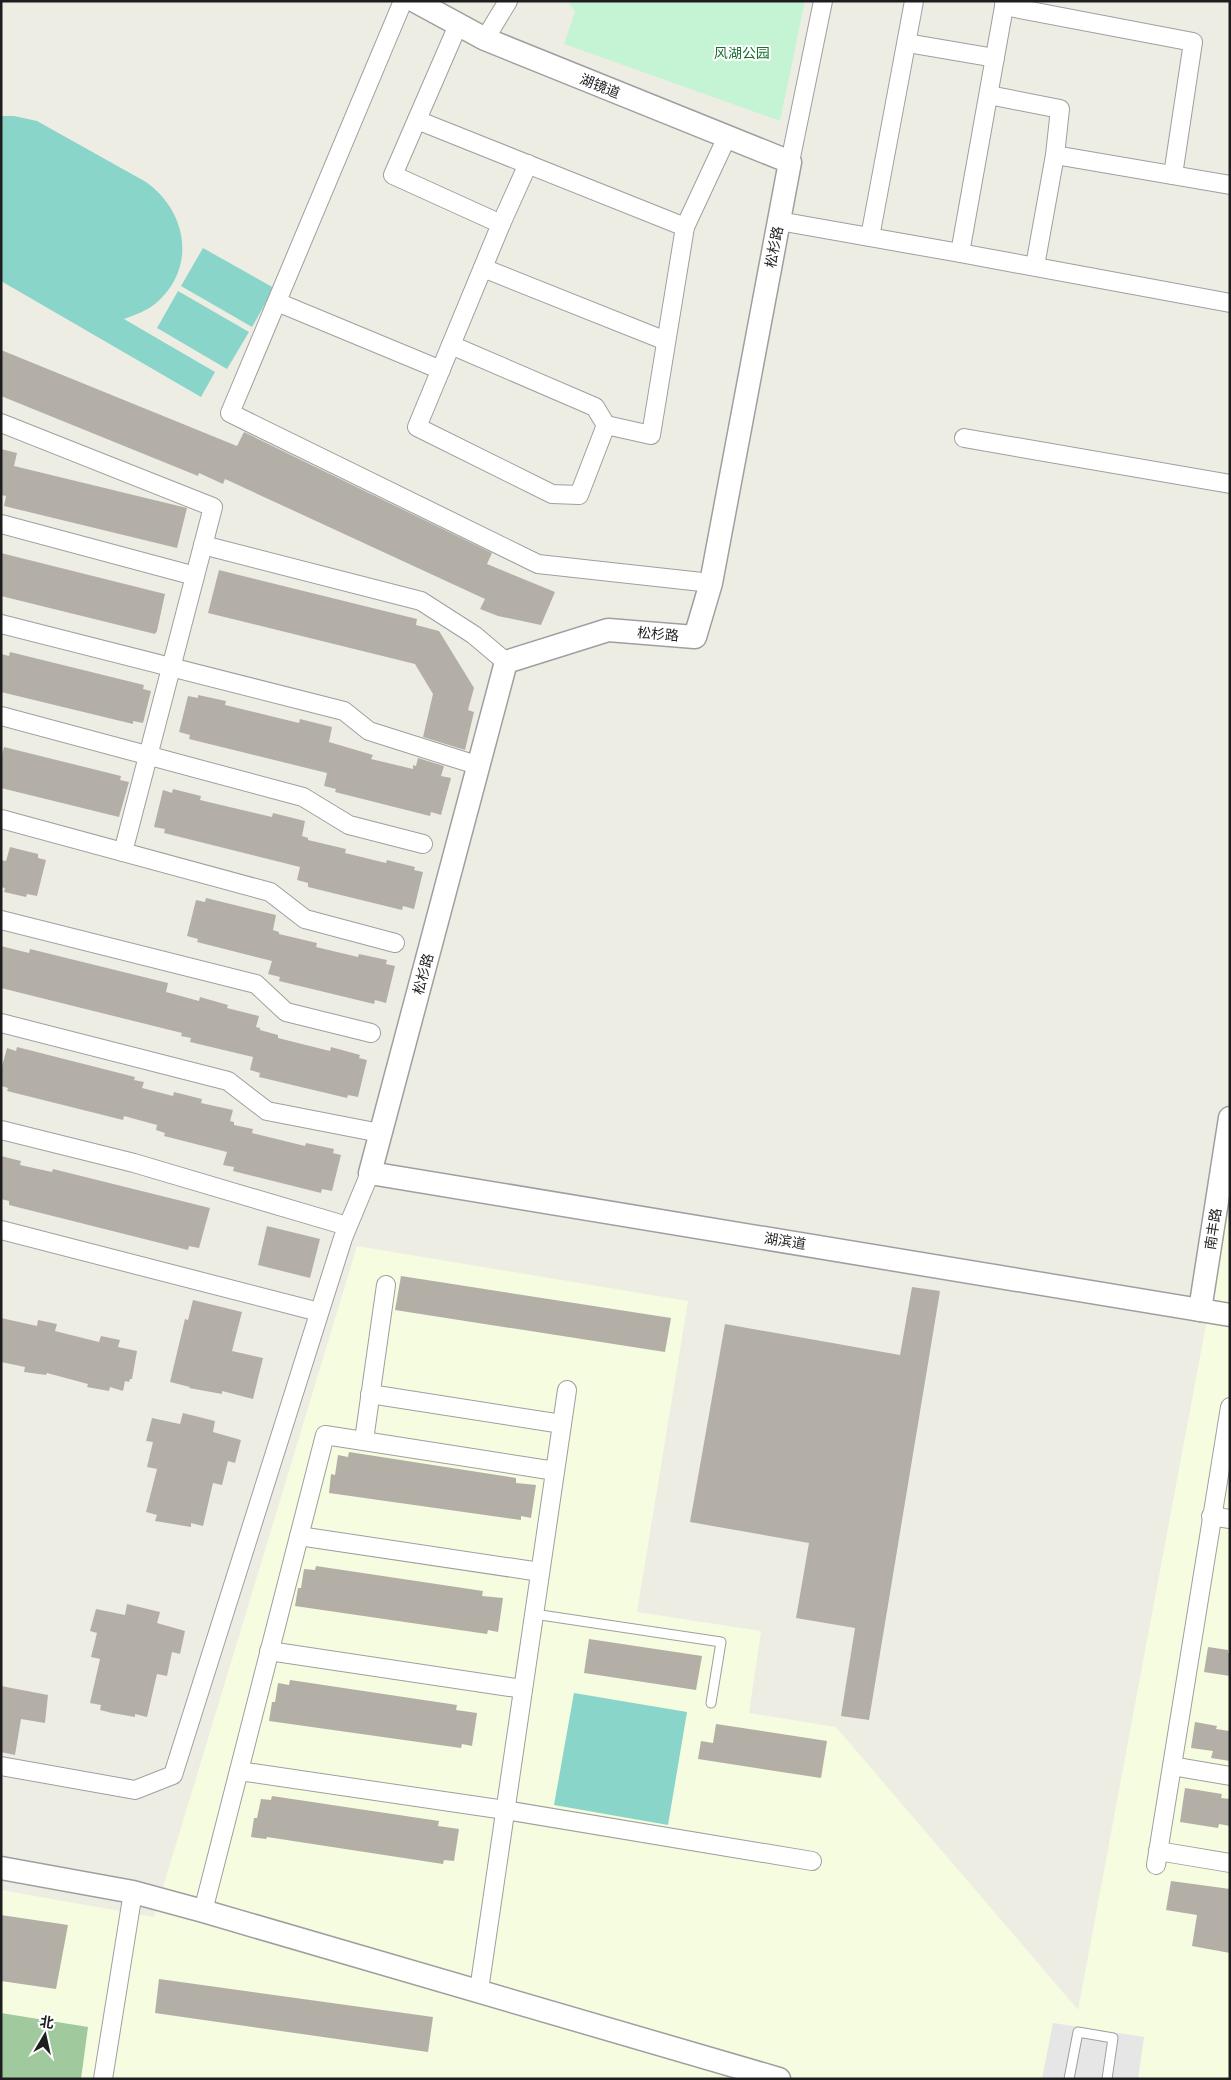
<svg xmlns="http://www.w3.org/2000/svg" width="1231" height="2080" font-family="'Open Sans','Noto Sans SC',sans-serif">
<style>
.education{fill:#f5fcdf}
.forest{fill:#a0c99d}
.park{fill:#c5f4d4}
.pitch{fill:#8ad5ca}
.parking{fill:#e6e6e6}
.building{fill:#b3afa7}
.lines{fill:none;stroke-linecap:round;stroke-linejoin:round}
.service-casing{stroke:#9f9f9f;stroke-width:11}
.minor-casing{stroke:#9f9f9f;stroke-width:20}
.tertiary-casing{stroke:#9f9f9f;stroke-width:25}
.service{stroke:#fff;stroke-width:9}
.minor{stroke:#fff;stroke-width:18}
.tertiary{stroke:#fff;stroke-width:22}
.labels{text-anchor:middle;stroke-width:4;stroke-linejoin:round;paint-order:stroke}
.park-label{font-size:14px;fill:#167133;stroke:#fff}
.street-label{font-size:14px;fill:#1e1e1e;stroke:#fff}
</style>
<rect width="100%" height="100%" fill="#eeede4"/>
<!-- education -->
<path class="education" d="M1230,1196V2079H1V1890L154,1917L357,1246L688,1301L637,1612L761,1631L749,1713L836,1727L1078,2010Z"/>
<!-- forest -->
<path class="forest" d="M1,2013L88,2027L81,2079H1Z"/>
<!-- park -->
<path class="park" d="M568,1H805L780,121L564,44L575,12Z"/>
<!-- pitch -->
<g class="pitch">
<path d="M1,116H14L37,121L146,182C188,212 197,269 155,304C146,311 135,315 124,319L215,372L201,397L1,281Z"/>
<path d="M203,248L274,288L252,327L181,286Z"/>
<path d="M178,291L249,332L227,369L157,328Z"/>
<path d="M574,1693L687,1712L668,1825L554,1805Z"/>
</g>
<!-- parking -->
<path class="parking" d="M1053,2023L1144,2037L1138,2079H1042Z"/>
<!-- building -->
<g class="building">
<path d="M1,350L237,446L244,432L492,553L487,564L555,592L541,625L498,616L480,609L485,599L225,479L223,484L199,473L198,476L1,396Z"/>
<path d="M1,449L17,453L14,466L187,508L177,548L4,506L6,496L1,495Z"/>
<path d="M1,553L165,594L157,631L155,634L1,596Z"/>
<path d="M219,570L417,619L416,625L439,631L474,688L468,710L474,712L465,750L423,737L433,694L415,664L208,613Z"/>
<path d="M10,652L144,685L143,689L151,691L143,723L133,721V724L1,692V654L9,656Z"/>
<path d="M198,695L226,701L225,705L299,723L300,719L332,727L329,742L373,755L371,759L413,769V765L416,766L418,758L444,766L441,776L451,778L441,815L431,812L430,816L335,792L336,789L324,786L327,773L189,739L190,735L179,732L188,696L198,698Z"/>
<path d="M4,747L121,776L120,780L129,782L119,817L1,788V758Z"/>
<path d="M173,789L201,796L200,800L238,809L272,817L273,813L305,821L302,836L308,838V840L346,849L345,853L386,863L387,860L415,867L414,870L423,872L414,909L403,906L402,910L308,887V883L297,880L300,867L164,833L165,829L154,827L163,790L172,793Z"/>
<path d="M10,847L38,854V858L46,860L37,896L27,894L26,897L4,892L5,888L1,887V860L6,861Z"/>
<path d="M206,898L276,915L273,930L279,932V934L317,943L316,947L358,957L359,954L387,960L386,964L395,966L386,1003L375,1000L374,1004L279,981L280,977L268,974L272,961L197,942L198,939L187,936L196,900L205,902Z"/>
<path d="M1,946L29,953L30,949L168,983L166,992L199,1001L200,997L228,1005L227,1008L259,1016L256,1027L260,1028V1030L278,1035V1038L330,1051L331,1047L360,1055L359,1058L367,1060L358,1097L348,1095L347,1098L259,1077L260,1073L250,1070L253,1057L190,1042L191,1038L181,1036L182,1033L1,988Z"/>
<path d="M17,1047L135,1077L134,1080L144,1082L142,1088L173,1096L174,1092L202,1099L201,1103L233,1110L230,1121L234,1122V1125L253,1129L252,1133L305,1146L306,1143L334,1149L333,1153L341,1155L332,1191L322,1189L321,1193L233,1171L234,1167L223,1165L227,1152L164,1136L165,1133L156,1130L157,1125L124,1116L123,1120L7,1091L8,1088L1,1086V1070L7,1048L16,1051Z"/>
<path d="M1,1156L21,1161L20,1165L52,1172L53,1169L210,1208L199,1248L189,1246L188,1250L9,1205V1201L1,1199Z"/>
<path d="M267,1226L320,1239L310,1278L258,1265Z"/>
<path d="M401,1276L671,1318L665,1352L395,1310Z"/>
<path d="M912,1287L940,1291L869,1720L841,1716L855,1628L796,1618L809,1543L690,1522L725,1324L900,1355Z"/>
<path d="M193,1300L242,1312L232,1351L263,1358L253,1399L222,1391V1394L189,1388L190,1387L170,1382L185,1319L188,1320Z"/>
<path d="M1,1318L37,1326L38,1320L57,1324L55,1331L99,1342L101,1336L120,1340L118,1347L137,1351L132,1379H130L129,1382L125,1381L123,1391L110,1387L109,1391L87,1387L88,1384L47,1373L46,1375L24,1372L25,1367L1,1362Z"/>
<path d="M183,1413L215,1421L213,1432L241,1440L235,1463L228,1461L222,1485L213,1483L203,1526L191,1523V1527L155,1521L157,1515L146,1512L157,1469L147,1467L153,1442L146,1441L152,1418L180,1424Z"/>
<path d="M349,1452L516,1478V1483L536,1485L531,1518L521,1516V1520L329,1493L331,1474L335,1475L338,1455L348,1457Z"/>
<path d="M316,1566L483,1591L482,1596L503,1598L498,1632L488,1630L487,1634L295,1606L298,1588H301L304,1569L315,1570Z"/>
<path d="M127,1604L160,1612L157,1623L185,1631L180,1654L172,1652L167,1676L157,1674L147,1717L135,1714V1717L112,1713L100,1710L101,1705L90,1703L100,1659L91,1657L97,1633L90,1631L96,1609L125,1615Z"/>
<path d="M589,1639L702,1656L696,1690L584,1673Z"/>
<path d="M1208,1647L1228,1650V1653H1230V1676L1204,1672Z"/>
<path d="M290,1680L457,1705L456,1710L477,1713L472,1746L462,1744L461,1748L269,1721L272,1702H275L278,1683L289,1685Z"/>
<path d="M1,1686L48,1695L45,1723L21,1719L15,1755L1,1752Z"/>
<path d="M1195,1722L1217,1726L1216,1729L1230,1731V1761L1211,1758L1213,1751L1191,1748Z"/>
<path d="M716,1724L827,1741L821,1778L698,1759L701,1741L713,1743Z"/>
<path d="M1185,1788L1222,1794L1221,1798L1230,1799V1826L1219,1824L1218,1828L1180,1822Z"/>
<path d="M272,1796L439,1821L438,1826L459,1829L454,1861L444,1860L443,1864L267,1837L266,1839L251,1837L254,1818H257L261,1799L271,1800Z"/>
<path d="M1171,1881L1230,1889V1953L1192,1946L1197,1915L1166,1910Z"/>
<path d="M1,1915L68,1925L56,1989L1,1981Z"/>
<path d="M159,1979L433,2017L428,2052L155,2013Z"/>
</g>
<g class="lines">
<defs>
<g id="service">
<path d="M534,1614L721,1642L711,1703"/>
<path d="M1069,2079L1078,2032L1113,2038L1107,2079"/>
</g>
<g id="minor">
<path d="M403,1L230,413L538,564L711,583"/>
<path d="M1004,6L1193,42L1173,175"/>
<path d="M458,25L393,175L501,224L417,427L552,494L579,495L606,425L651,435L685,227L727,137"/>
<path d="M485,39L508,1"/>
<path d="M907,43L995,58"/>
<path d="M989,95L1060,109L1055,155L1035,266"/>
<path d="M417,120L685,227"/>
<path d="M1055,155L1230,185"/>
<path d="M790,162L823,1"/>
<path d="M779,221L960,253L1005,1"/>
<path d="M501,224L528,164"/>
<path d="M870,237L914,1"/>
<path d="M960,253L1230,303"/>
<path d="M483,268L666,341"/>
<path d="M277,302L441,370"/>
<path d="M451,345L595,407L606,425"/>
<path d="M1,423L213,507L123,852"/>
<path d="M964,438L1230,484"/>
<path d="M1,524L195,576"/>
<path d="M203,545L421,601L474,635L506,662"/>
<path d="M1,624L344,711L369,731L467,762"/>
<path d="M1,716L303,797L349,825L423,844"/>
<path d="M1,819L270,892L305,919L395,943"/>
<path d="M1,920L256,984L286,1012L371,1033"/>
<path d="M1,1023L228,1081L267,1111L380,1133"/>
<path d="M1,1130L134,1163L347,1226"/>
<path d="M1,1230L319,1312"/>
<path d="M370,1394L562,1424"/>
<path d="M364,1440L386,1285"/>
<path d="M1211,1516L1230,1519"/>
<path d="M299,1536L540,1572"/>
<path d="M269,1651L523,1689"/>
<path d="M1,1766L135,1790L173,1775L343,1238L370,1173"/>
<path d="M1172,1766L1230,1776"/>
<path d="M239,1771L505,1810L812,1861"/>
<path d="M1158,1851L1230,1863"/>
<path d="M1156,1865L1230,1407"/>
<path d="M203,1911L325,1435L555,1471"/>
<path d="M479,1990L567,1390"/>
<path d="M103,2079L133,1892"/>
</g>
<g id="tertiary">
<path d="M415,1L485,39L790,162L711,583L695,637L608,630L506,662L370,1173L1230,1315"/>
<path d="M1200,1310L1230,1118"/>
<path d="M1,1868L133,1892L203,1911L779,2079"/>
</g>
</defs>
<!-- service casing -->
<use href="#service" class="service-casing"/>
<!-- minor casing -->
<use href="#minor" class="minor-casing"/>
<!-- tertiary casing -->
<use href="#tertiary" class="tertiary-casing"/>
<!-- service -->
<use href="#service" class="service"/>
<!-- minor -->
<use href="#minor" class="minor"/>
<!-- tertiary -->
<use href="#tertiary" class="tertiary"/>
</g>
<g class="labels">
<!-- park labels -->
<g class="park-label">
<text x="742" y="58">风湖公园</text>
</g>
<!-- street labels -->
<g class="street-label">
<text transform="translate(600 86) rotate(22)" y="5">湖镜道</text>
<text transform="translate(774 247) rotate(-79)" y="5">松杉路</text>
<text transform="translate(658 634) rotate(5)" y="5">松杉路</text>
<text transform="translate(423 974) rotate(-75)" y="5">松杉路</text>
<text transform="translate(1213 1229) rotate(-81)" y="5">南丰路</text>
<text transform="translate(785 1241) rotate(9)" y="5">湖滨道</text>
</g>
</g>
<!-- border -->
<rect width="1231" height="2080" fill="none" stroke="#1e1e1e" stroke-width="5"/>
<!-- north arrow -->
<g transform="translate(45 2035) rotate(9)" stroke="#ffffff" stroke-width="4" paint-order="stroke">
<path d="M0-4L9 19L0 12L-9 19Z" fill="#1e1e1e"/>
<text y="-8" font-size="14" font-weight="bold" text-anchor="middle" fill="#1e1e1e">北</text>
</g>
</svg>
